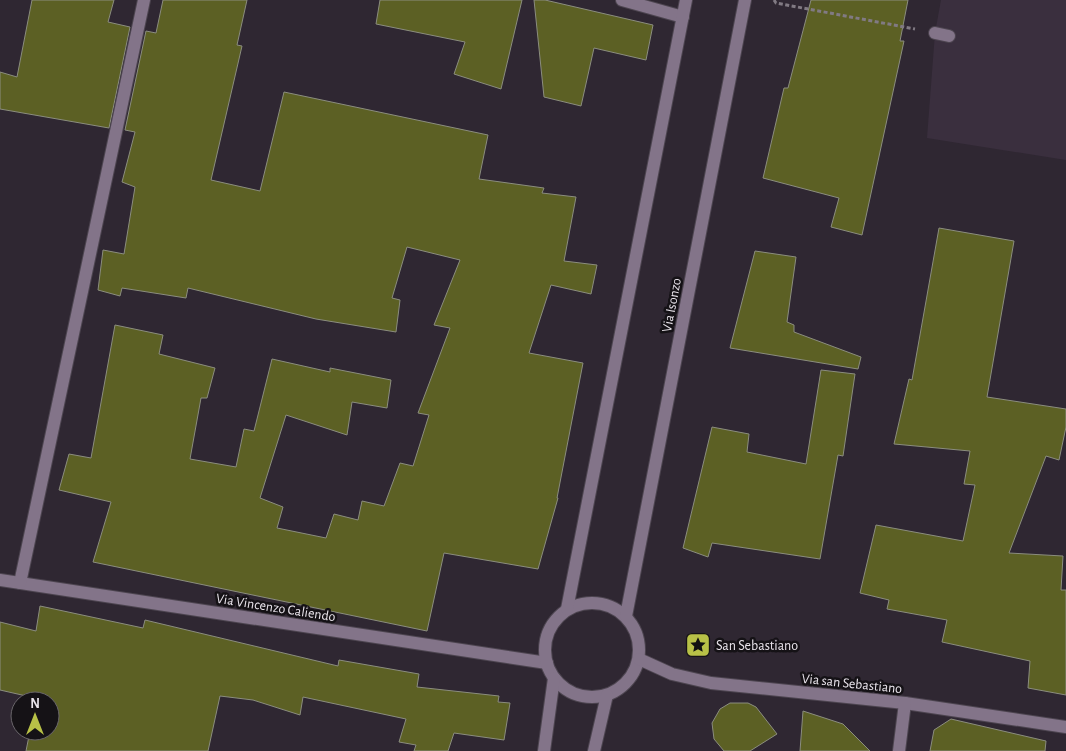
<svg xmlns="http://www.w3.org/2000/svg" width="1066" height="751" font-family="'Alegreya Sans',sans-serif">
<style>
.built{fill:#3a2f3e}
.building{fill:#5c6024;stroke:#8b8d7f}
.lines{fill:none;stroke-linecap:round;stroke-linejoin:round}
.minor-casing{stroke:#4d4550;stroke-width:14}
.path{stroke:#817a83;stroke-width:3;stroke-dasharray:4 2.5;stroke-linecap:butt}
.minor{stroke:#837489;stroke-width:12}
.labels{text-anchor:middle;stroke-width:5;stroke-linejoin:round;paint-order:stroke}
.street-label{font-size:14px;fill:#e9e4eb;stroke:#151216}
.poi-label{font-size:14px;fill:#e9e4eb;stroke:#151216;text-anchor:start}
</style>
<rect width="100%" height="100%" fill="#2f2732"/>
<!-- built -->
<path class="built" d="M941,0H1066V160L927,138L935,33Z"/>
<!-- building -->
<g class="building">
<path d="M32,0H114L108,22L130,27L109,128L0,109V72L17,77Z"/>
<path d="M163,0H247L237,45L242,46L211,180L260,191L284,92L488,135L479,179L544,188L542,193L576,197L564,261L597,265L591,294L551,285L529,353L583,363L557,498H558L538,569L444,553L427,631L93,562L111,502L59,490L69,454L91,458L115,325L163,335L159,354L215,368L207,398H201L190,459L236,467L244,429L254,431L272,359L330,372V368L391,380L387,408L352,402L347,435L286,415L260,498L283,507L277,528L326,538L334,514L358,520L362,501L384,506L400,463L413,466L429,415L418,413L450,328L434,325L460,260L407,247L392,298L400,300L396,332L316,319L188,288L186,298L122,288L120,296L98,290L103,250L124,254L135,187L122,182L135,132L125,130L146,31L156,33Z"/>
<path d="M380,0H522L501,89L454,74L465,42L376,24Z"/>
<path d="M534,0H545L653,25L646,60L594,48L581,106L544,97Z"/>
<path d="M811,0H908L900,41H904L862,235L831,227L839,198L763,178L784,88H788Z"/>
<path d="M939,228L1014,241L987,397L1066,409V427L1059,460L1046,456L1009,553L1063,556L1061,590H1066V695L1028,688L1030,661L942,642L947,620L887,609L889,600L860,593L876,525L963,541L975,485L964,484L970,451L894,444L909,379L912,380Z"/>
<path d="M755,251L796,257L787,322L794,325V332L861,357L858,369L730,348Z"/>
<path d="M821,370L855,374L843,456L838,455L820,559L712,543L708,557L683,548L712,427L749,434L747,452L806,464Z"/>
<path d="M40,606L143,628L145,620L338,666L339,660L419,674L417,687L499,696L498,702L510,703L504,740L454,733L448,751H414L416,745L399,742L406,719L303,697L300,715L253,700L220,696L208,751H26L30,731H50V701H35V698L0,690V622L36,631Z"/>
<path d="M730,703H748L756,707L777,734L750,751H724L714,739L712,723L720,709Z"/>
<path d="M803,711L843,724L870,751H800Z"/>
<path d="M951,719L1046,741L1045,751H930L934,730Z"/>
</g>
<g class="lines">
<defs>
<g id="minor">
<path d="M622,0L683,17"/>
<path d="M935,33L949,36"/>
<path d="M0,580L547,663"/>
<path d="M20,583L144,0"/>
<circle cx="592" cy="650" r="47"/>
<path d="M567,609L686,0"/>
<path d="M626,616L745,0"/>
<path d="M639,659L672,674L711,683L905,703L1066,727"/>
<path d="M544,751L554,678"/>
<path d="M594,751L607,695"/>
<path d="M899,751L905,703"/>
</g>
</defs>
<!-- minor casing -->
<use href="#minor" class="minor-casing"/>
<!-- path -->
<path class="path" d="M774,0L776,3L915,29"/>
<!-- minor -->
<use href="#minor" class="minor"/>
</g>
<!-- icons -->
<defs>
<symbol id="sight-square" viewBox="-11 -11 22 22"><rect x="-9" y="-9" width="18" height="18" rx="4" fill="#b8c147" stroke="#151216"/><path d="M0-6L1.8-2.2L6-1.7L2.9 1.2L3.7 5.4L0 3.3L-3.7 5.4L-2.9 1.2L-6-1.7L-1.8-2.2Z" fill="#111"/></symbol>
</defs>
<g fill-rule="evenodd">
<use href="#sight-square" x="684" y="631" width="28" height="28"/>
</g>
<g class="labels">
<!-- street labels -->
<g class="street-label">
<text transform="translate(671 305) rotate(-79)" y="5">Via Isonzo</text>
<text transform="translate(276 607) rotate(9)" y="5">Via Vincenzo Caliendo</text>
<text transform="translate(852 683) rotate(6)" y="5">Via san Sebastiano</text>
</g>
<!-- poi labels -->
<g class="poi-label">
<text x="716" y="650">San Sebastiano</text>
</g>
</g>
<!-- north arrow -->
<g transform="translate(35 716)"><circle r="24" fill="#151216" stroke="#6a666b"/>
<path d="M0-4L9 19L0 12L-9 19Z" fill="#b8c147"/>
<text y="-8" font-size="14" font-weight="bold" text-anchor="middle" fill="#e9e4eb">N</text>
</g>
</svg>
